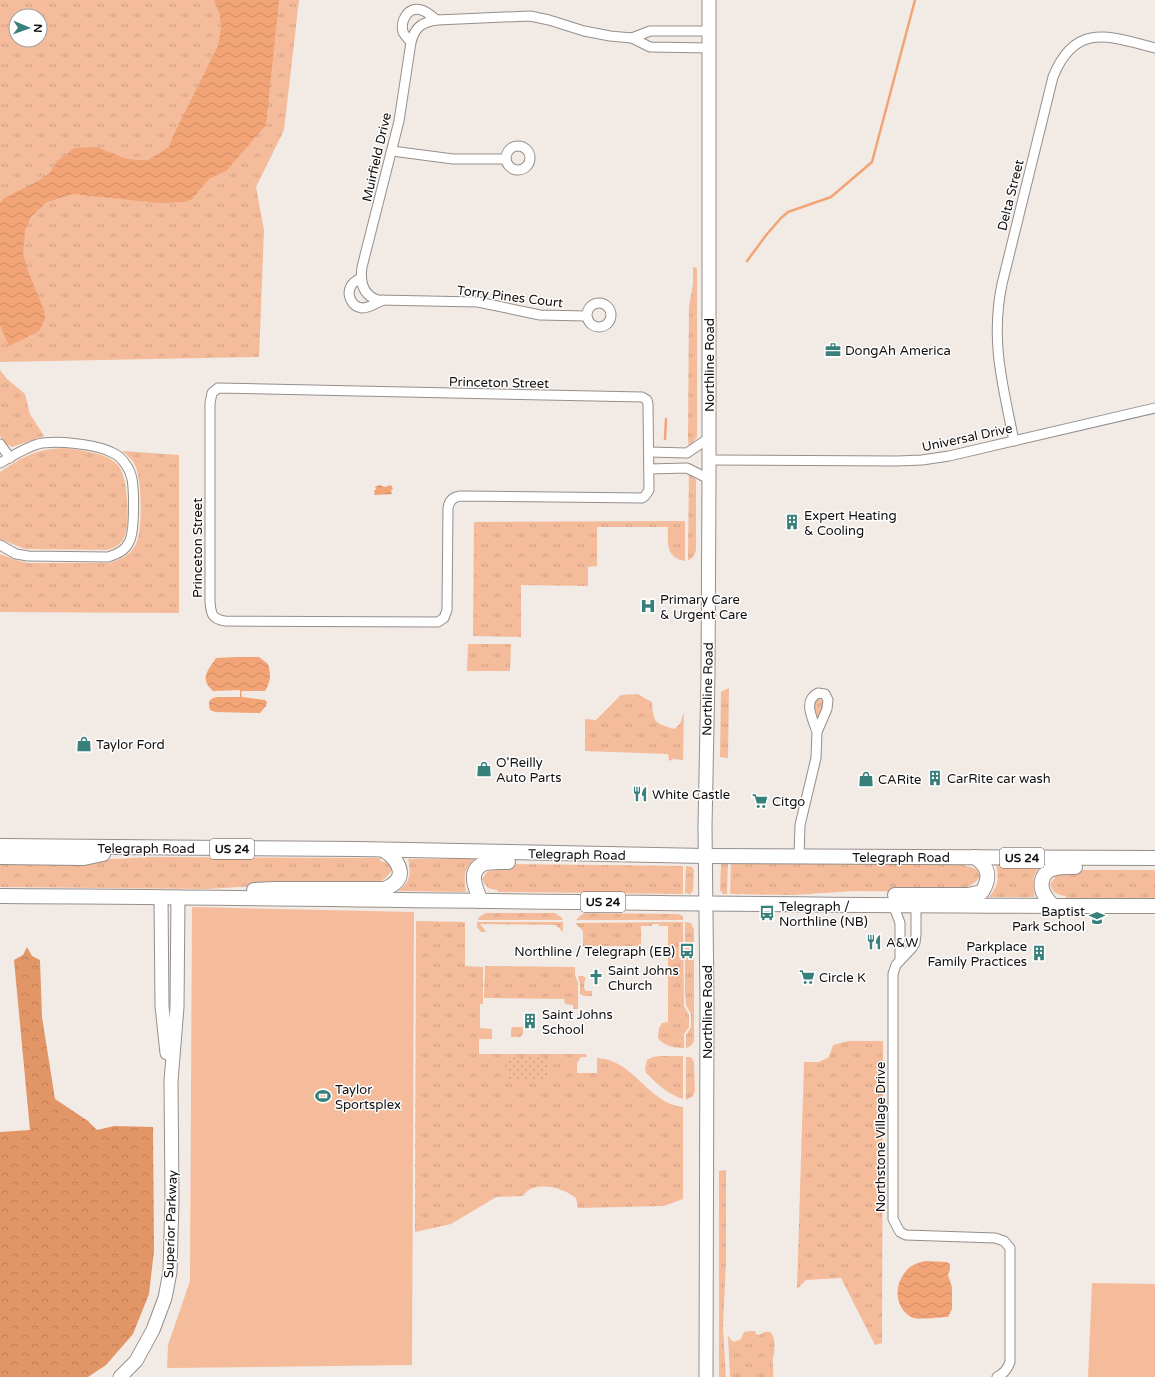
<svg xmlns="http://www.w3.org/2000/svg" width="1155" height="1377" font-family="'Varela Round',sans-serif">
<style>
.grass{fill:url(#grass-tufts);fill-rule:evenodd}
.forest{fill:url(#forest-crowns)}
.park{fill:url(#park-dots)}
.pitch{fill:#f4bc9b}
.water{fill:url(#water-waves)}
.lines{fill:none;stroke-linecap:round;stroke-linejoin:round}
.stream{stroke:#f2a476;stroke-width:2.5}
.minor-casing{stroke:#968e8a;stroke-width:11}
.secondary-casing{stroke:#968e8a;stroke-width:15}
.primary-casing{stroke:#968e8a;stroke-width:16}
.minor{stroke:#fff;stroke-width:9}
.secondary{stroke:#fff;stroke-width:13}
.primary{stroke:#fff;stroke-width:14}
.labels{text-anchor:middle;stroke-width:3;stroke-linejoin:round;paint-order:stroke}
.shield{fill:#fff;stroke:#595756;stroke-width:1}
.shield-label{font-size:12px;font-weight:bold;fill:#120f0e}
.street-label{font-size:13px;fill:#120f0e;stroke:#fff}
.poi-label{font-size:13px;fill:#120f0e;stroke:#fff;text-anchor:start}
</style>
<defs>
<pattern id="grass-tufts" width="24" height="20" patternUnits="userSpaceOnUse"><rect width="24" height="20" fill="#f4bc9b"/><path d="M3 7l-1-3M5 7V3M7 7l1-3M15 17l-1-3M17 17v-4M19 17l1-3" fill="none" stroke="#d0a084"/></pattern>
<pattern id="forest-crowns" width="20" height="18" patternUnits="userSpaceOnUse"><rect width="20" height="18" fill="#e29567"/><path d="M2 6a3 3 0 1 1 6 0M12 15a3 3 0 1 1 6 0" fill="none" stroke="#c17f58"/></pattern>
<pattern id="park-dots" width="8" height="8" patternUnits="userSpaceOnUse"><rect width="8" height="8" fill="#f4bc9b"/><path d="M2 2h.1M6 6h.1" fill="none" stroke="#d0a084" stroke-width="1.8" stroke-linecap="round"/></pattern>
<pattern id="water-waves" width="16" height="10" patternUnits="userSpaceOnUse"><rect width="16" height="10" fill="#f2a476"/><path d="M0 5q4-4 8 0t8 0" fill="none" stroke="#ce8c65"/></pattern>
</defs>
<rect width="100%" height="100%" fill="#f2eae5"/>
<!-- grass -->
<g class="grass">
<path d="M0,0H299L284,130L256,187L264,230L259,357L0,362ZM16,16H40V40H16Z"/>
<path d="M693,267L697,268V437L689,448L688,438L689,307L693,284Z"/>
<path d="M0,370L7,379L25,394L30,414L44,436L12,447L5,443L0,436Z"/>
<path d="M65,448C83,451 104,452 117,464C128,474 130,522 125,535C122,544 115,548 107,550L25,549L0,539V472C24,456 36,449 65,448Z"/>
<path d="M122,451L179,455V613L0,612V554L16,560L28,563H109C120,560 131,555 136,544C143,530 142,479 135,465C132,459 127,455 122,451Z"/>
<path d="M689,472L696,480V550L694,556L688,561Z"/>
<path d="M685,521V561C665,558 668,542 668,527H597V566L588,567V586L521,585V637L473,636L474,522Z"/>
<path d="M468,644H511L510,671H467Z"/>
<path d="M729,688L728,758L720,757L721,692Z"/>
<path d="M637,694L652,702C653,723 655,723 674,729L680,724L684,712L683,760L673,759L669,761L668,754L585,751V719L596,720L621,695Z"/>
<path d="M818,699L822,700L825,705L818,721C815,713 810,705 818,699Z"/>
<path d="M150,857L381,858L380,861C387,862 390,864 392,869C388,878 382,881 373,884L273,885L206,889L0,887V860H96Z"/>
<path d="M408,859H474C463,871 464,876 466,892L398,891C411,882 411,873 408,859Z"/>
<path d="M728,861L727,894H723L720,890L721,864L723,862Z"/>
<path d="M731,861L965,864V866C972,867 977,868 980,875C976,885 967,887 957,890L958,892L854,891L792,895L730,894Z"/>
<path d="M507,864L683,866V894L498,892L497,890C488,889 486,887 482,879L487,872Z"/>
<path d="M996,864H1041C1032,877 1032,882 1035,897H989C999,884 999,880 996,864Z"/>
<path d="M686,866L692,867L694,870L693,891L690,894L685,893Z"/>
<path d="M1072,870H1155V898H1066L1065,896C1057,895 1052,892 1050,884L1057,875Z"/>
<path d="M486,913H555L561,917L563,920H478L479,917Z"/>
<path d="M585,913L678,914L683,916V920H576L581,915Z"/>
<path d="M416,921L465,922V966L483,967V1004H480V1028L492,1029V1039H479V1054H586L587,1057H581L577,1063V1073H597V1058C634,1059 648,1104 683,1107V1199L664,1206L578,1208L576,1198C564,1189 548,1184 533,1188C529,1189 525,1193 523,1196L496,1197L451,1224L415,1232Z"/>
<path d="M477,922H563V932L556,925L480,924L486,931L485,932H481L477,927Z"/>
<path d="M683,922L684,1006L689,1015V1027L684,1034V1048C674,1048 664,1046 658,1038L659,1028L662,1023L668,1022V926H659V924H652V926H641V946H583V931L575,923Z"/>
<path d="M685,922L691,923L694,929V1041L691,1046L686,1048V1035L691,1027V1014L686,1005L685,992Z"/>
<path d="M485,966L575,967V975L578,983V1009H573V1005L565,1004L564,999L484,998Z"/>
<path d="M578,976H583L586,978C584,982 583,988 586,991H592V996H584L580,994V983Z"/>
<path d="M513,1027H523V1034L520,1037H511V1029Z"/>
<path d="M848,1041H883L882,1343L875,1345L841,1278L806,1280L797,1289L804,1062H819L829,1057L833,1045Z"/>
<path d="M661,1056H683V1099C669,1095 657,1084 646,1073L645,1069L647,1060L653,1057Z"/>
<path d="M686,1057H691L694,1062L695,1091L693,1096L686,1100Z"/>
<path d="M726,1170V1259L723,1327L726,1377H719V1171Z"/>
<path d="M751,1331H755L756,1334L759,1335C776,1324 775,1344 774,1355L773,1356C772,1363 774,1369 773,1377H730L728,1335L731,1340L734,1342L741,1339L744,1332Z"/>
</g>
<!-- forest -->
<path class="forest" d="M27,947L32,956L40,960L42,1017L55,1099L88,1121L97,1130L114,1126L153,1127L154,1251L149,1294L133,1334L106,1365L88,1377H0V1132L30,1130L14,960L23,955Z"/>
<!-- park -->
<path class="park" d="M507,1057H549V1080L507,1079Z"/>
<!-- pitch -->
<g class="pitch">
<path d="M192,907L414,912L412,1365L167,1368L168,1345L190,1281Z"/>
<path d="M1092,1283L1155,1284V1377H1088Z"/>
</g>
<!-- water -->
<g class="water">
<path d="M214,0H279L266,125L226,171L209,179L192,199L185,202L158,203L73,194L47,202L31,217L25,230L23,254L28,271L44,310L45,319L39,331L9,346L0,325V203L4,198L33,184L49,174L57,161L75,148L97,147L124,158L136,160H148L169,147L173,136L218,46L221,29L220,15Z"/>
<path d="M379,485L385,487L391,485L393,489L391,490L392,494L375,495L374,491L376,489L375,487Z"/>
<path d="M238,657H259L268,664C271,674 271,682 265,691H242L241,693L242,697L265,700L267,702L266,706L260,713L215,712L210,710L209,706V701L213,698L217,697H240V690L213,691C199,679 208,670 216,658Z"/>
<path d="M925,1261L946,1262L950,1264V1269L948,1275L952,1287V1309L948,1317C941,1317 918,1320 914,1318C912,1318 910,1316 908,1315C894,1304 895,1284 906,1271C910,1265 918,1263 925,1261Z"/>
</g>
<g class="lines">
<!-- stream -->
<g class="stream">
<path d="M747,261L767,234L781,218L788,212L831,197L872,162L915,0"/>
<path d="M665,439L666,419"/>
</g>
<defs>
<g id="minor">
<path d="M709,31H650L632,38L650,47L710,48"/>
<path d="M411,42C408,39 405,36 403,32C400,21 408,6 421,10C427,11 432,17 437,20"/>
<circle cx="518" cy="158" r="12"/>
<path d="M392,151L453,159H506"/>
<path d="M361,278C357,280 353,282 351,286C346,295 352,307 362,308C369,308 377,303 383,300"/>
<circle cx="599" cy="315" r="12"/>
<path d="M586,316L540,315L478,302L378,300C362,295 360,281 362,267L399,121L411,42C415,27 422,22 437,20L530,16L549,20L584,31L610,36L632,38"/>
<path d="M218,388L642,397L647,400L648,404L649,490L645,496L642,498L460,496C453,497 449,501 448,508L447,610L444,618L438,622L225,621C212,619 211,614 210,602V403L212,393Z"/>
<path d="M1014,441C1003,386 990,341 1002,284L1053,77C1075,22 1109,36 1155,48"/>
<path d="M0,444L10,458"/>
<path d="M649,452L687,453L709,438"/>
<path d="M709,460L897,461L922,460L949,456L1155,408"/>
<path d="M0,463C12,456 25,448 38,444C55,440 97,444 113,453C118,455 123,460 126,465C129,469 131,474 132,479C134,491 135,532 129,542C125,551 117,554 108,557L28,556L16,554L0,545"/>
<path d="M649,469L687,468L709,479"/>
<path d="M799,856L800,825L816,758L817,732L827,709L828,700L825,694L818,693C802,701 813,719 817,732"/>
<path d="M893,904L900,923V960"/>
<path d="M916,905V934L915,943L912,948L896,965L893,974V1219L900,1232L906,1235L995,1238L1004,1241L1010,1248V1362C1007,1370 1004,1373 997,1377"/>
</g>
<g id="secondary">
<path d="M161,897L162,1006L167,1053"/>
<path d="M120,1377L136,1361L153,1330L165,1298L170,1272L172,1200L171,1081L177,1007L178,897"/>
<path d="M706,1377L707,1003L705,827L708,675L709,479V0"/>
</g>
<g id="primary">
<path d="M0,846L358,849L705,856L1155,858"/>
<path d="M0,857L84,858L103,854"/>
<path d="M254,890L273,889H384C409,880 401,862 384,850"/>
<path d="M895,895H968L982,892C991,877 989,867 975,857"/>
<path d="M0,896C385,898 770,907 1155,906"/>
<path d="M481,901C476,890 467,871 483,864C490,861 500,862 508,862"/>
<path d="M1052,905C1044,896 1037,886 1045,874C1047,872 1047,871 1050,870C1057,866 1066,867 1075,867"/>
</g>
</defs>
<!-- minor casing -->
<use href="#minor" class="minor-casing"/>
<!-- secondary casing -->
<use href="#secondary" class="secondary-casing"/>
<!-- primary casing -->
<use href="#primary" class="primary-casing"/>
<!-- minor -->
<use href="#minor" class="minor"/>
<!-- secondary -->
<use href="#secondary" class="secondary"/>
<!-- primary -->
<use href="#primary" class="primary"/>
</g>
<!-- icons -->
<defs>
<symbol id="office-bare" viewBox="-9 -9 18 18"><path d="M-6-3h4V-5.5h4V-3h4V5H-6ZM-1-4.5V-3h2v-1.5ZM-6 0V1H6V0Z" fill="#38807c" stroke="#fff" stroke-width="2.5" paint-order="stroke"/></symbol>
<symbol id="building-bare" viewBox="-9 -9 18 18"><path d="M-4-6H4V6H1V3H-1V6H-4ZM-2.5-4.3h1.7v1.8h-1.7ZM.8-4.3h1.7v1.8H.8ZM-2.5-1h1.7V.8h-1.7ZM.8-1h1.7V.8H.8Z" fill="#38807c" stroke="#fff" stroke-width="2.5" paint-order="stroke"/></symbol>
<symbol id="hospital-bare" viewBox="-9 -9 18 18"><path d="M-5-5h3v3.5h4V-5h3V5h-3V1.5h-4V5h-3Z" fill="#38807c" stroke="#fff" stroke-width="2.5" paint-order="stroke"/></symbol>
<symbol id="shop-bare" viewBox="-9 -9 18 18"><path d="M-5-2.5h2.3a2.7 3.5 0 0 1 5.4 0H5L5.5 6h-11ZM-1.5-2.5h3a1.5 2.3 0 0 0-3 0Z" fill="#38807c" stroke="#fff" stroke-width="2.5" paint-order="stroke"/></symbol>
<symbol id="restaurant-bare" viewBox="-9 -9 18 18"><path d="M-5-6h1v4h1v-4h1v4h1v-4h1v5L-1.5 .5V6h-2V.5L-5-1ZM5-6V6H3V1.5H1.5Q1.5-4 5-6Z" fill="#38807c" stroke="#fff" stroke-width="2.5" paint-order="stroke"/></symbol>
<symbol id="supermarket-bare" viewBox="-9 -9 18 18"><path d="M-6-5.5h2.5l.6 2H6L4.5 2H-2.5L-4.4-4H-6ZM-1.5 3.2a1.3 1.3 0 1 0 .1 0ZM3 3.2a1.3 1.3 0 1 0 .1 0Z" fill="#38807c" stroke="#fff" stroke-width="2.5" paint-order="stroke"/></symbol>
<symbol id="bus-bare" viewBox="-9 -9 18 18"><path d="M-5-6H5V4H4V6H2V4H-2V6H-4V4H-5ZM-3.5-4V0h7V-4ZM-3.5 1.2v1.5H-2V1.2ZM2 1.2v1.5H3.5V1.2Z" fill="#38807c" stroke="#fff" stroke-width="2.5" paint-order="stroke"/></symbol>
<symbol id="school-bare" viewBox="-9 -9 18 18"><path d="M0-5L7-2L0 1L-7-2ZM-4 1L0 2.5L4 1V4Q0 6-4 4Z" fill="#38807c" stroke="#fff" stroke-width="2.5" paint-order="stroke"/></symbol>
<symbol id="church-bare" viewBox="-9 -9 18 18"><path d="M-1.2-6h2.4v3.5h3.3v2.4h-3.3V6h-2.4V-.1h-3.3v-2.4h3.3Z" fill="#38807c" stroke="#fff" stroke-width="2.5" paint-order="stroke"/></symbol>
<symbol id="stadium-bare" viewBox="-9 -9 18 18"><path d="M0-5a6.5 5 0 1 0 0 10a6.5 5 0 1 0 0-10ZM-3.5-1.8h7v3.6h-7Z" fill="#38807c" stroke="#fff" stroke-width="2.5" paint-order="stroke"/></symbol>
</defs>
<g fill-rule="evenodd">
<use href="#office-bare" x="822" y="339" width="22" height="22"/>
<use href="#building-bare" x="781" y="511" width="22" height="22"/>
<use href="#hospital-bare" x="637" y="595" width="22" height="22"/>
<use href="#shop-bare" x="73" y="733" width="22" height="22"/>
<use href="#shop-bare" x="473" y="758" width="22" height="22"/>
<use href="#building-bare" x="924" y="767" width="22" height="22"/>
<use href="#shop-bare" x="855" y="768" width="22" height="22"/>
<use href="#restaurant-bare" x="629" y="783" width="22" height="22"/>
<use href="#supermarket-bare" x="749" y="790" width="22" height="22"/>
<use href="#bus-bare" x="756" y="902" width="22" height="22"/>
<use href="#school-bare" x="1086" y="907" width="22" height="22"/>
<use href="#restaurant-bare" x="863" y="931" width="22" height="22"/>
<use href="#bus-bare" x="676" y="940" width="22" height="22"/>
<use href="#building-bare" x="1028" y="942" width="22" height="22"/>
<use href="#church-bare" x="585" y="966" width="22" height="22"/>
<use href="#supermarket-bare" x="796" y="966" width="22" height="22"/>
<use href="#building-bare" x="519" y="1010" width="22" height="22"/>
<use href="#stadium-bare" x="312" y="1085" width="22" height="22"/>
</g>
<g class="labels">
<!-- shield labels -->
<g class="shield">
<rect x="210" y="839" width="44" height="20" rx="3"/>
<rect x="1000" y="848" width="44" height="20" rx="3"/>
<rect x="581" y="892" width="44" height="20" rx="3"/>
</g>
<g class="shield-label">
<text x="232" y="853">US 24</text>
<text x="1022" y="862">US 24</text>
<text x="603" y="906">US 24</text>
</g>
<!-- street labels -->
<g class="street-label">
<text transform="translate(376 157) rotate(-77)" y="5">Muirfield Drive</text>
<text transform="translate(1010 195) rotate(-76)" y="5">Delta Street</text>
<text transform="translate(510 296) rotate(7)" y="5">Torry Pines Court</text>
<text transform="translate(709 365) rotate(-90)" y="5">Northline Road</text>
<text transform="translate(499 382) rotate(1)" y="5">Princeton Street</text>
<text transform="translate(967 437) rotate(-12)" y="5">Universal Drive</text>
<text transform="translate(197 548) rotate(-90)" y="5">Princeton Street</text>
<text transform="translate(707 689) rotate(-89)" y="5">Northline Road</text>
<text x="146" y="853">Telegraph Road</text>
<text transform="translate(577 854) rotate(1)" y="5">Telegraph Road</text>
<text x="901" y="862">Telegraph Road</text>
<text transform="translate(707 1012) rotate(-90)" y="5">Northline Road</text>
<text transform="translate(880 1137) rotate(-90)" y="5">Northstone Village Drive</text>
<text transform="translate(170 1224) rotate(-88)" y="5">Superior Parkway</text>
</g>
<!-- poi labels -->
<g class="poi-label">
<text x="845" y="355">DongAh America</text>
<text x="804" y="520">Expert Heating<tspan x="804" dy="15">&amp; Cooling</tspan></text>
<text x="660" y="604">Primary Care<tspan x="660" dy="15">&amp; Urgent Care</tspan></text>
<text x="96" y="749">Taylor Ford</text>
<text x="496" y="767">O'Reilly<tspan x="496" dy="15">Auto Parts</tspan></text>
<text x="947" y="783">CarRite car wash</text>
<text x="878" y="784">CARite</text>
<text x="652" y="799">White Castle</text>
<text x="772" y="806">Citgo</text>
<text x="779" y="911">Telegraph /<tspan x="779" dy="15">Northline (NB)</tspan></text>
<text x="1085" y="916" text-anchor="end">Baptist<tspan x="1085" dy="15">Park School</tspan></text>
<text x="886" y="947">A&amp;W</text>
<text x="1027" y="951" text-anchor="end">Parkplace<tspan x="1027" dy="15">Family Practices</tspan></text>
<text x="675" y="956" text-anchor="end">Northline / Telegraph (EB)</text>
<text x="608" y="975">Saint Johns<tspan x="608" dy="15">Church</tspan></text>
<text x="819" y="982">Circle K</text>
<text x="542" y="1019">Saint Johns<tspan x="542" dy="15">School</tspan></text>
<text x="335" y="1094">Taylor<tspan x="335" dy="15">Sportsplex</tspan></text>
</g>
</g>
<!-- north arrow -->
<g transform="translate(28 28) rotate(92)"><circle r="19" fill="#ffffff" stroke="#a09f9f"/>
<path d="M0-3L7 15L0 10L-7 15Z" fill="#38807c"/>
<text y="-6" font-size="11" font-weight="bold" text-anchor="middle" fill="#120f0e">N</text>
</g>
</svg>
